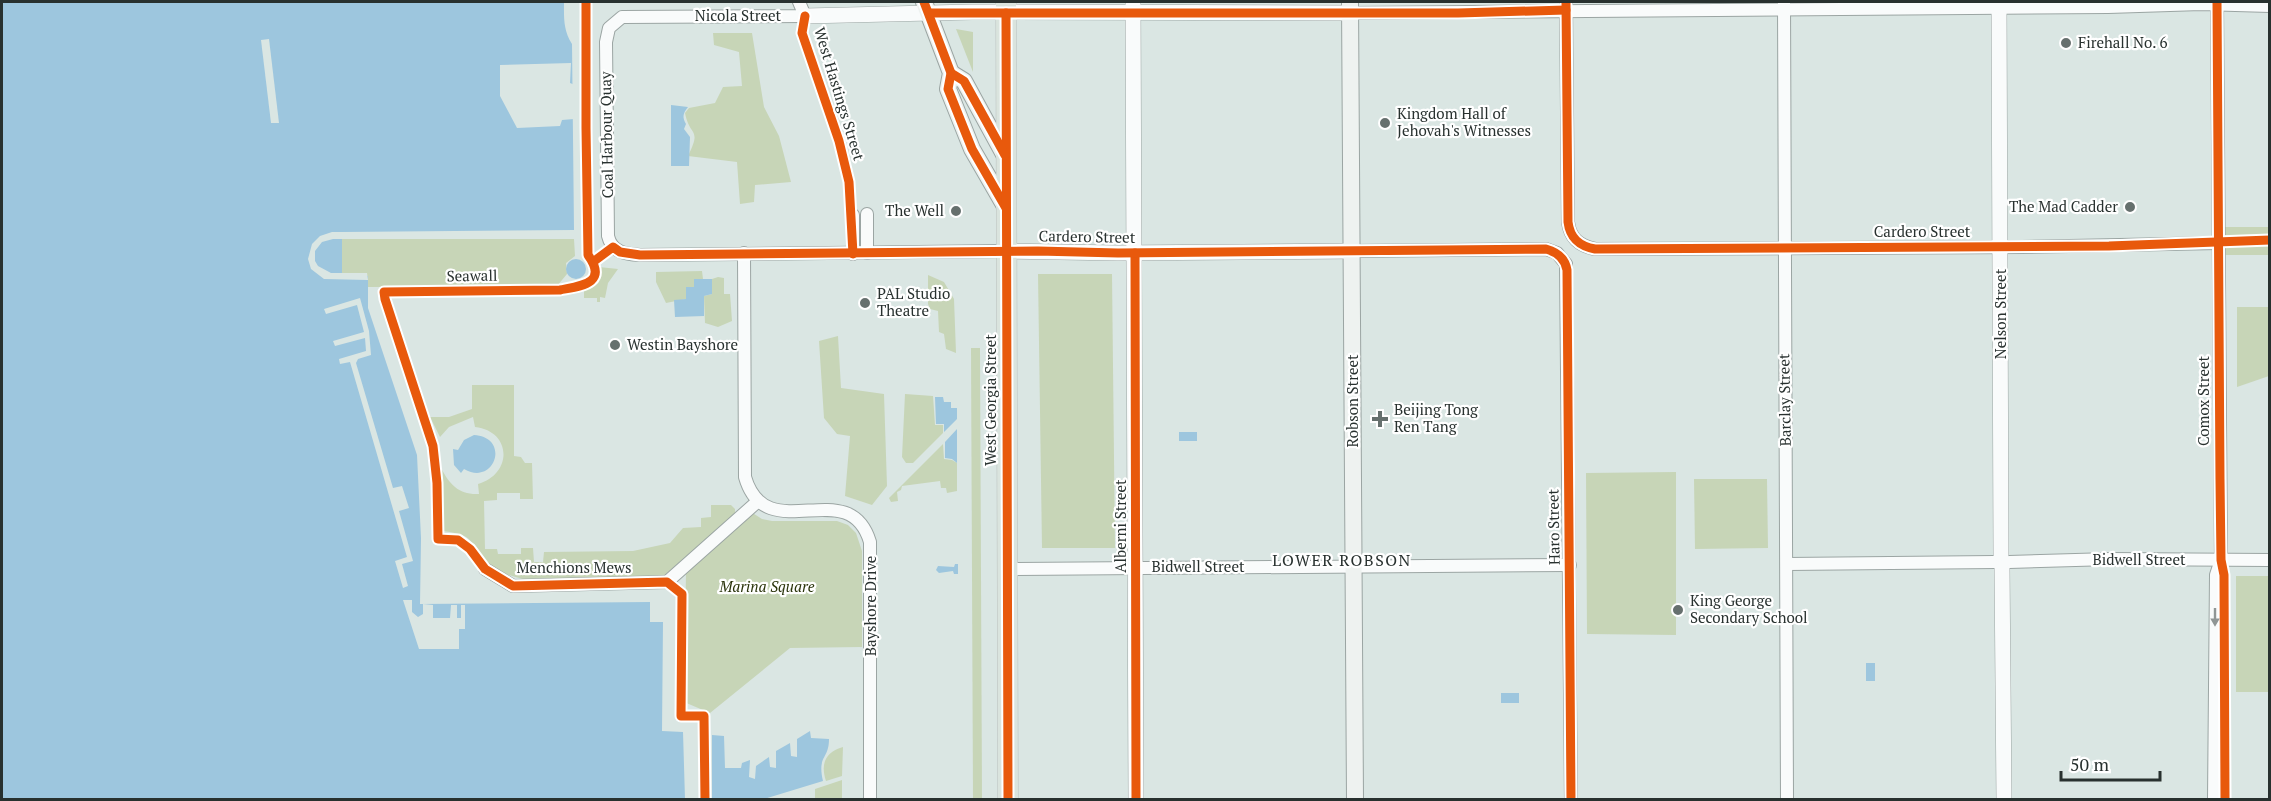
<svg xmlns="http://www.w3.org/2000/svg" width="2271" height="801" font-family="'PT Serif',serif">
<style>
.green{fill:#c7d5b7}
.water{fill:#9dc6de}
.pier{fill:#dae6e3}
.lines{fill:none;stroke-linecap:round;stroke-linejoin:round}
.minor-casing{stroke:#9ba5a3;stroke-width:14}
.tertiary-casing{stroke:#9ba5a3;stroke-width:16}
.secondary-casing{stroke:#9ba5a3;stroke-width:18}
.trunk-casing{stroke:#bbc1bf;stroke-width:21}
.minor{stroke:#f9fbfb;stroke-width:12}
.tertiary{stroke:#f9fbfb;stroke-width:15}
.secondary{stroke:#eef2f0;stroke-width:16}
.trunk{stroke:#dae4de;stroke-width:20}
.cycleway-casing{stroke:#fff;stroke-width:13}
.cycleway{stroke:#e8590c;stroke-width:9}
.oneway{fill:#909695}
.poi-dot{fill:#66706e;stroke:#fff;stroke-width:2}
.labels{text-anchor:middle;stroke-width:4.5;stroke-linejoin:round;paint-order:stroke}
.street-label{font-size:15px;fill:#28312f;stroke:#fff}
.poi-label{font-size:15px;fill:#28312f;stroke:#fff;text-anchor:start}
.park-label{font-size:15px;font-style:italic;fill:#2a340b;stroke:#fff}
.neighbourhood-label{font-size:16px;letter-spacing:1.5px;fill:#28312f;stroke:#fff}
</style>
<rect width="100%" height="100%" fill="#dae6e3"/>
<!-- green -->
<g class="green">
<path d="M956,29L973,32V72Z"/>
<path d="M713,33H752L764,107L779,136L791,182L755,185L754,202L740,204L737,162L688,156C702,127 690,138 685,113L689,108L715,103L723,87L742,86L739,52L714,45Z"/>
<rect x="2225" y="227" width="44" height="28"/>
<path d="M342,239H574L575,256L566,263L567,274L557,286L367,287V276L342,274Z"/>
<path d="M599,267L618,269L608,283L605,298L600,297V302H597V298H584V290L598,276Z"/>
<path d="M702,271L703,279H694V287L686,299L666,303L656,282V272Z"/>
<path d="M1038,274H1112L1115,548H1042Z"/>
<path d="M928,275L944,282L954,299L956,353L946,349L944,334L939,332L938,311L930,309L928,304Z"/>
<path d="M718,277L724,278V294H730L732,321L718,327L705,323L704,296L712,294V279Z"/>
<path d="M2237,307H2270L2269,376L2237,387Z"/>
<path d="M838,336L841,388L884,394L887,486L872,505L845,496L850,436L837,434L824,418L819,341Z"/>
<path d="M971,348H980L982,800L973,799Z"/>
<path d="M472,385H514V456L521,457L525,463H532L533,499H520V493H497V500L484,501L485,549H497L498,554H521V548H533L534,562H543L544,552L633,551L670,543L683,528L701,527V518L711,517V505H731L735,509V516L662,577L523,579C510,576 497,572 487,562C466,542 478,535 442,531L441,468C450,485 459,495 479,494L478,484C513,474 512,431 475,427L473,417L449,427L440,437L430,417H449L472,409Z"/>
<path d="M905,394L933,396L935,425H943V433L913,463H906L902,457Z"/>
<path d="M943,444L944,459L952,460L957,463V491L947,493L946,488H941L940,481L902,486L901,490L897,492L898,501L891,502L889,498Z"/>
<path d="M1676,472V635L1587,634L1586,473Z"/>
<path d="M1694,479H1767L1768,548L1695,549Z"/>
<path d="M751,512L762,519L772,521H837L848,525L856,533L862,551V647L790,648L710,713L684,702L686,572Z"/>
<rect x="2236" y="576" width="33" height="116"/>
<path d="M843,747L842,776L826,781C820,763 826,752 843,747Z"/>
<path d="M842,780V799H815V789Z"/>
</g>
<!-- water -->
<g class="water">
<path d="M2,2H564C564,17 563,30 572,44L574,230L342,232V274L368,276V308L417,455L421,538L420,604L650,602V622H663L662,731L683,732L685,799L2,800Z"/>
<path d="M671,105L688,107C683,113 682,117 686,124L684,129L690,137L689,166H671Z"/>
<circle cx="576" cy="269" r="10"/>
<path d="M694,279H712V294L704,296V316L675,317L674,300L686,299V287H694Z"/>
<path d="M935,397H943L944,402H951V408H957V419L944,432V424H936Z"/>
<path d="M957,429V463L952,459L945,458V442Z"/>
<rect x="1179" y="432" width="18" height="9"/>
<path d="M474,435C511,437 495,487 464,469L461,473L454,465L453,449L458,450L464,440Z"/>
<path d="M955,564H958V574H954L953,571L939,573L936,570L938,566L954,567Z"/>
<rect x="1866" y="663" width="9" height="18"/>
<rect x="1501" y="693" width="18" height="10"/>
<path d="M810,731L811,738L829,739C829,760 817,755 823,781L764,799H712V735L724,736L725,768H741L742,763L750,760L749,777L755,779L756,766L769,757L770,767L776,768V751L790,743L791,756L797,757V739Z"/>
</g>
<!-- pier -->
<g class="pier">
<path d="M269,39L279,123H271L261,40Z"/>
<path d="M571,63L570,83L575,85L574,119L562,120L560,126L517,128L500,96V65Z"/>
<path d="M332,232H369V235H345V239H333L322,242L315,251V261L318,266L331,273H367L368,280L324,279L311,269L308,259L312,244L320,236Z"/>
<path d="M360,298L369,331L371,355L358,359L356,363L393,488L402,486L409,508L399,511L413,561L402,564L408,586L403,588L395,561L407,557L350,362L340,364L339,359L366,351L365,338L335,346L333,341L364,332L357,305L326,314L324,309Z"/>
<path d="M403,600H412V612L418,617L423,614V604L433,605V618H450L451,605H457V618H461V605H465V629H459V649H419Z"/>
</g>
<g class="lines">
<defs>
<g id="minor">
<path d="M799,2L805,16L622,17L609,28L606,42L608,236C612,253 626,254 640,255L1006,251"/>
<path d="M1566,2L1568,222C1570,238 1579,246 1595,249L2022,247L2219,243"/>
<path d="M1784,3L1787,800"/>
<path d="M1350,13L2108,7L2201,4L2270,6"/>
<path d="M867,214V253"/>
<path d="M853,215V254"/>
<path d="M1352,251L1546,249L1557,253L1566,264L1571,800"/>
<path d="M744,253L745,477C766,550 849,472 870,542V800"/>
<path d="M2009,562L2110,559L2270,560"/>
<path d="M1787,564L1995,562"/>
<path d="M485,569L513,586L667,582L757,502"/>
<path d="M1006,569L1570,565"/>
<path d="M2214,800L2216,575L2221,560L2217,2"/>
</g>
<g id="tertiary">
<path d="M1133,2L1136,800"/>
<path d="M1999,2L2001,555"/>
<path d="M805,16L972,12L1350,13"/>
<path d="M1006,251L1118,253L1352,251"/>
<path d="M2002,568L2004,800"/>
</g>
<g id="secondary">
<path d="M924,2L951,73L948,89L972,149L1006,208"/>
<path d="M1350,2L1355,800"/>
<path d="M951,73L964,81L1006,158"/>
</g>
<path id="trunk" d="M1006,2L1008,800"/>
</defs>
<!-- minor casing -->
<use href="#minor" class="minor-casing"/>
<!-- tertiary casing -->
<use href="#tertiary" class="tertiary-casing"/>
<!-- secondary casing -->
<use href="#secondary" class="secondary-casing"/>
<!-- trunk casing -->
<use href="#trunk" class="trunk-casing"/>
<!-- minor -->
<use href="#minor" class="minor"/>
<!-- tertiary -->
<use href="#tertiary" class="tertiary"/>
<!-- secondary -->
<use href="#secondary" class="secondary"/>
<!-- trunk -->
<use href="#trunk" class="trunk"/>
<defs>
<g id="cycleway">
<path d="M586,2V128L588,255C609,284 580,286 560,290L384,292L385,299L433,446L437,483L438,539L458,540L470,549L485,569L513,586L667,582L682,594L681,716H704L705,800"/>
<path d="M924,2L951,73L948,89L972,149L1006,208"/>
<path d="M1566,2L1568,222C1570,238 1579,246 1595,249L2109,246L2270,240"/>
<path d="M2217,2L2220,479L2221,560L2224,575L2225,800"/>
<path d="M929,13H1458L1566,10"/>
<path d="M1006,13L1008,800"/>
<path d="M805,16L802,33L839,141L849,182L853,254"/>
<path d="M951,73L964,81L1005,155"/>
<path d="M1135,253L1136,800"/>
<path d="M593,262L613,247L620,252L640,255L1038,251L1118,253L1546,249C1557,252 1565,258 1567,270L1571,800"/>
</g>
</defs>
<!-- cycleway casing -->
<use href="#cycleway" class="cycleway-casing"/>
<!-- cycleway -->
<use href="#cycleway" class="cycleway"/>
</g>
<!-- one-way arrows -->
<defs><path id="oneway-solid" d="M-6-.8H1V-3.2L6.5 0L1 3.2V.8H-6Z" transform="scale(1.5)"/></defs>
<use class="oneway" href="#oneway-solid" transform="translate(2215 617) rotate(90)"/>
<!-- markers -->
<g class="poi-dot">
<circle cx="2066" cy="43" r="6"/>
<circle cx="1385" cy="123" r="6"/>
<circle cx="2130" cy="207" r="6"/>
<circle cx="956" cy="211" r="6"/>
<circle cx="865" cy="303" r="6"/>
<circle cx="615" cy="345" r="6"/>
<path d="M1377 410h6v6h6v6h-6v6h-6v-6h-6v-6h6z"/>
<circle cx="1678" cy="610" r="6"/>
</g>
<g class="labels">
<!-- street labels -->
<g class="street-label">
<text x="738" y="21">Nicola Street</text>
<text transform="translate(839 94) rotate(73)" y="5">West Hastings Street</text>
<text transform="translate(607 135) rotate(-91)" y="5">Coal Harbour Quay</text>
<text x="1922" y="237">Cardero Street</text>
<text transform="translate(1087 237) rotate(1)" y="5">Cardero Street</text>
<text transform="translate(472 276) rotate(-1)" y="5">Seawall</text>
<text transform="translate(2001 314) rotate(-90)" y="5">Nelson Street</text>
<text transform="translate(991 400) rotate(-90)" y="5">West Georgia Street</text>
<text transform="translate(1785 400) rotate(-91)" y="5">Barclay Street</text>
<text transform="translate(1353 401) rotate(-90)" y="5">Robson Street</text>
<text transform="translate(2204 401) rotate(-90)" y="5">Comox Street</text>
<text transform="translate(1121 526) rotate(-90)" y="5">Alberni Street</text>
<text transform="translate(1554 527) rotate(-91)" y="5">Haro Street</text>
<text x="2139" y="565">Bidwell Street</text>
<text x="1198" y="572">Bidwell Street</text>
<text x="574" y="573">Menchions Mews</text>
<text transform="translate(871 606) rotate(-90)" y="5">Bayshore Drive</text>
</g>
<!-- poi labels -->
<g class="poi-label">
<text x="2078" y="48">Firehall No. 6</text>
<text x="1397" y="119">Kingdom Hall of<tspan x="1397" dy="17">Jehovah's Witnesses</tspan></text>
<text x="2118" y="212" text-anchor="end">The Mad Cadder</text>
<text x="944" y="216" text-anchor="end">The Well</text>
<text x="877" y="299">PAL Studio<tspan x="877" dy="17">Theatre</tspan></text>
<text x="627" y="350">Westin Bayshore</text>
<text x="1394" y="415">Beijing Tong<tspan x="1394" dy="17">Ren Tang</tspan></text>
<text x="1690" y="606">King George<tspan x="1690" dy="17">Secondary School</tspan></text>
</g>
<!-- park labels -->
<g class="park-label">
<text x="767" y="592">Marina Square</text>
</g>
<!-- neighbourhood labels -->
<g class="neighbourhood-label">
<text x="1342" y="566">LOWER ROBSON</text>
</g>
</g>
<!-- border -->
<rect width="2271" height="801" fill="none" stroke="#28312f" stroke-width="6"/>
<!-- scale -->
<path d="M2061 771v9h99v-9" fill="none" stroke="#28312f" stroke-width="3"/>
<text x="2070" y="771" font-size="18" fill="#28312f" stroke="#ffffff" stroke-width="4.5" paint-order="stroke">50 m</text>
</svg>
